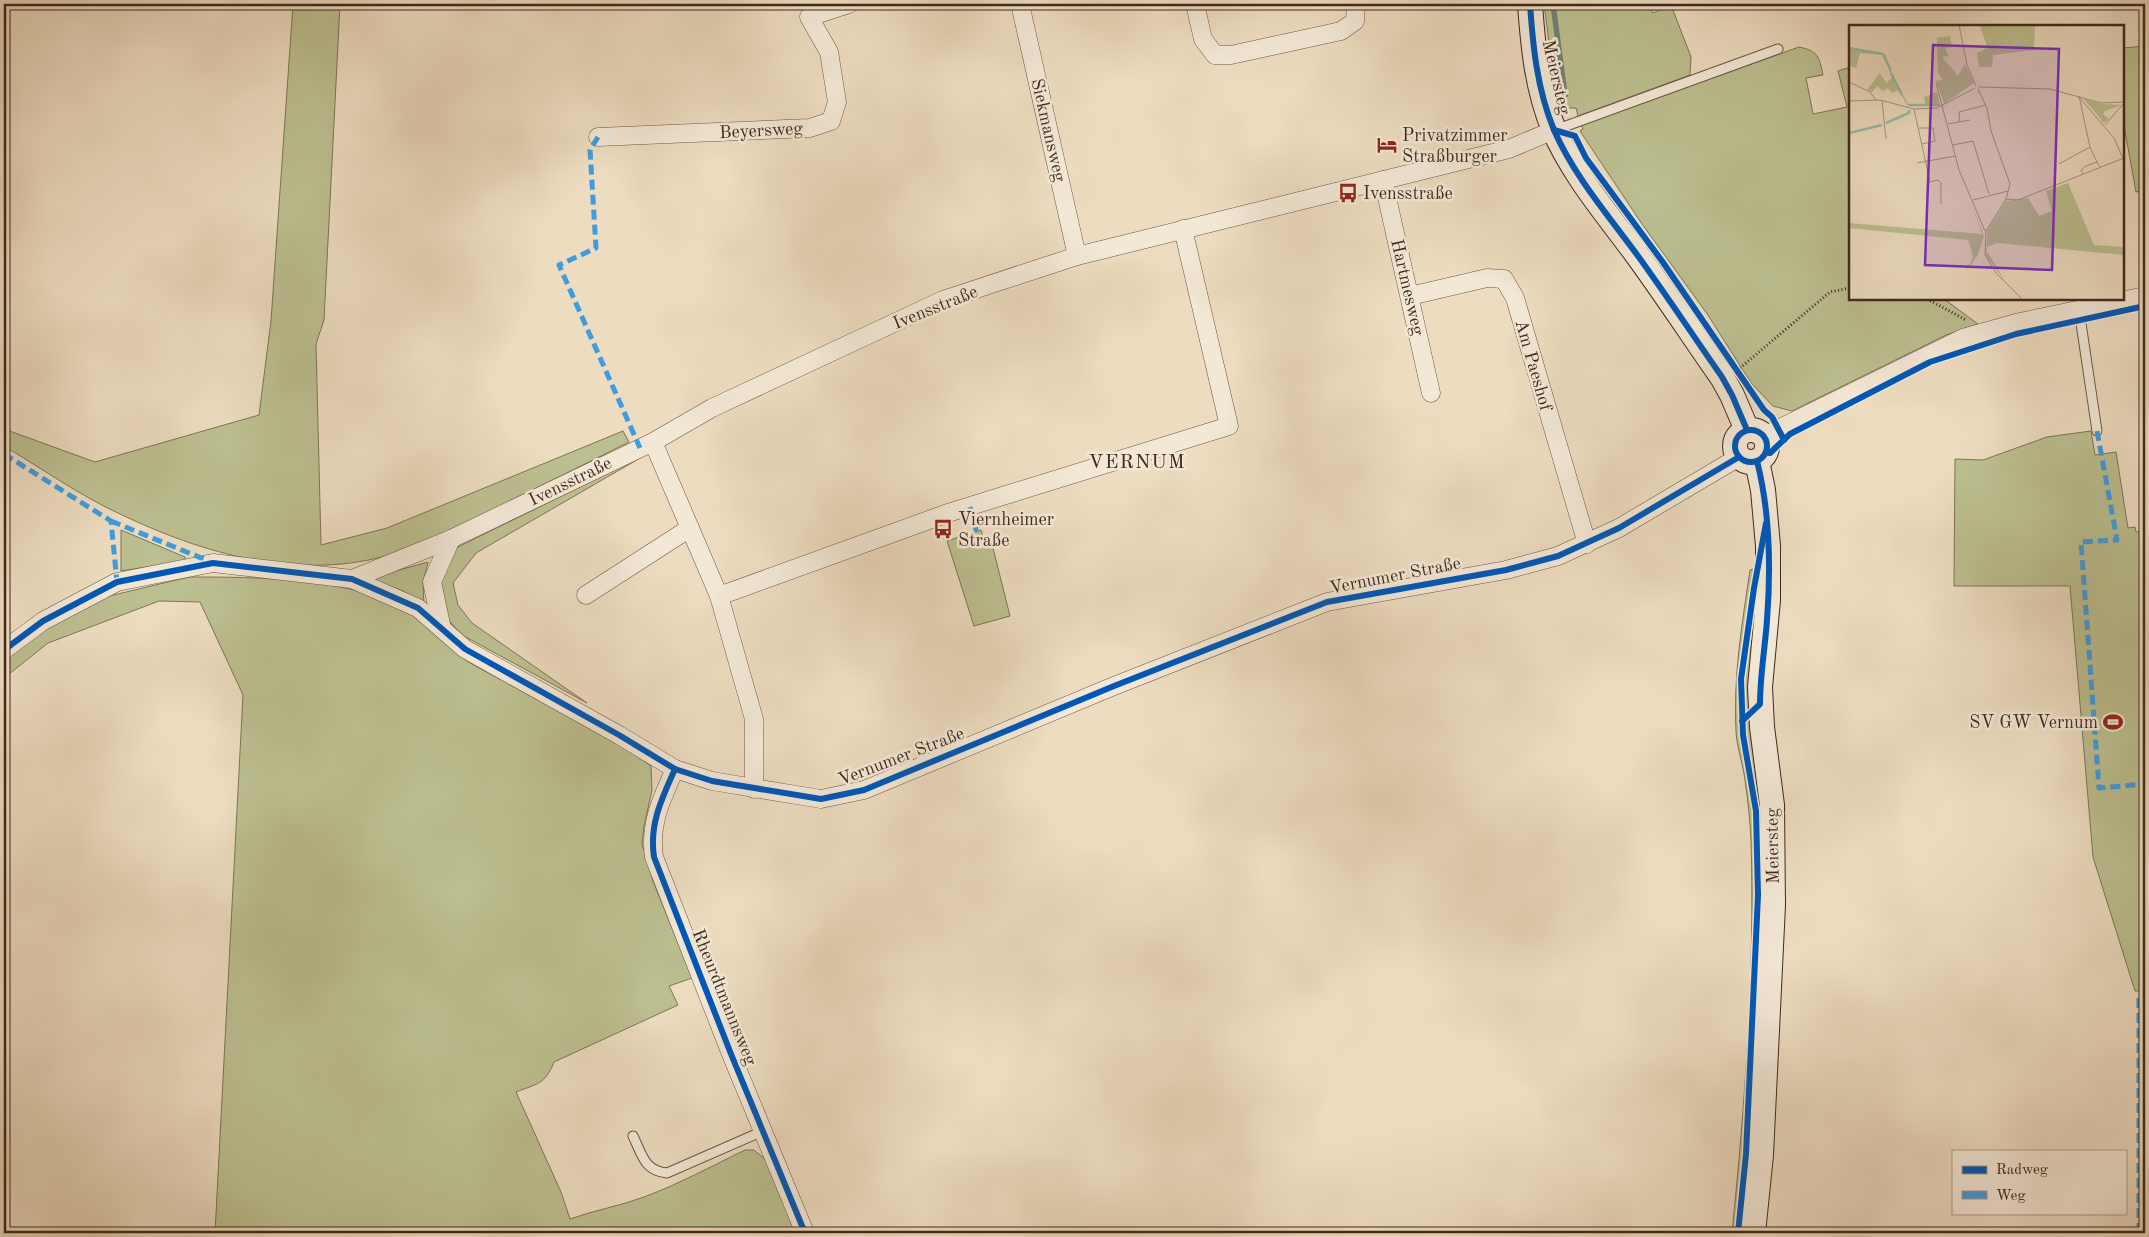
<svg xmlns="http://www.w3.org/2000/svg" width="2149" height="1237" font-family="'Old Standard TT',serif">
<style>
.green{fill:#bcbf90;stroke:#7e7456}
.lines{fill:none;stroke-linecap:round;stroke-linejoin:round}
.stream{stroke:#768173;stroke-width:5.5}
.lane-casing{stroke:#6c5546;stroke-width:11}
.street-casing{stroke:#6c5546;stroke-width:19}
.secondary-casing{stroke:#41281d;stroke-width:26}
.path{stroke:#41281d;stroke-width:3;stroke-dasharray:1 2.5;stroke-linecap:butt}
.lane{stroke:#f3e8d6;stroke-width:9}
.street{stroke:#f3e8d6;stroke-width:18}
.secondary{stroke:#f3e8d6;stroke-width:24}
.quiet{stroke:#3f9cdf;stroke-width:5;stroke-dasharray:10 5;stroke-linecap:butt}
.cycleway-casing{stroke:#f3e8d6;stroke-width:9}
.cycleway{stroke:#0057b8;stroke-width:6}
.labels{text-anchor:middle;stroke-width:5;stroke-linejoin:round;paint-order:stroke}
.street-label{font-size:18px;fill:#41281d;stroke:#f3e8d6}
.poi-label{font-size:18px;fill:#41281d;stroke:#f3e8d6;text-anchor:start}
.quarter-label{font-size:20px;letter-spacing:1px;fill:#41281d;stroke:#f3e8d6}
.inset-river{fill:none;stroke:#9abcad;stroke-width:2.5}
.inset-road{fill:none;stroke:#a8947f;stroke-width:1}
.view{fill:#7b2cbf;fill-opacity:0.15;stroke:#7b2cbf;stroke-width:2.5}
.inset-edge{fill:none;stroke:#41281d;stroke-width:2.5}
</style>
<rect width="100%" height="100%" fill="#eddcc0"/>
<filter id="stains"><feTurbulence type="fractalNoise" baseFrequency=".004" numOctaves="4"/><feColorMatrix values="0 0 0 0 .2 0 0 0 0 .09 0 0 0 0 .02 0 0 0 .5 -.17"/></filter>
<radialGradient id="worn" r=".72"><stop offset=".6" stop-color="#630" stop-opacity="0"/><stop offset="1" stop-color="#630" stop-opacity=".3"/></radialGradient>
<!-- green -->
<g class="green">
<path d="M293,4H340L324,320L316,344L321,545L387,528L623,431L629,442C587,463 545,484 503,505C467,523 432,542 393,554C299,582 203,554 118,513C79,495 41,468 4,446V429L95,462L259,415L271,321Z"/>
<path d="M1544,4H1649L1653,13L1671,5L1691,57L1690,75L1578,116L1576,108H1560L1556,96Z"/>
<path d="M2145,46V190L2136,192L2123,120V48Z"/>
<path d="M1799,47C1819,51 1819,57 1823,75L1806,78L1813,114L1847,107L1838,71L1850,67V299H1944L1978,324L1946,335L1792,411L1773,406L1751,383L1708,315L1642,224L1580,131L1583,129L1581,125Z"/>
<path d="M2091,431L2095,455L2116,452L2128,528L2135,527L2136,532L2145,530V991H2135L2093,857L2070,586H1954L1955,459L1983,460L2047,437Z"/>
<path d="M647,454L476,553L453,583L458,605L472,623L587,703L462,635L440,611L441,566L458,547Z"/>
<path d="M121,530L185,557V561L121,571Z"/>
<path d="M981,530L985,545L992,544L1010,616L974,626L947,541Z"/>
<path d="M428,562L423,582L424,606L403,591L374,580V577Z"/>
<path d="M1754,569L1760,573L1766,893L1745,1233H1732C1745,1103 1755,971 1751,840C1750,821 1748,800 1745,780C1743,764 1737,748 1736,732C1733,677 1742,624 1750,570Z"/>
<path d="M189,577C254,577 358,577 414,614C437,630 452,654 477,667C536,699 598,726 651,766L652,790L644,826L642,844L653,881L692,978L669,986L678,1005L554,1062C545,1085 536,1084 516,1092L561,1192L570,1219C595,1210 620,1206 644,1197C679,1184 712,1166 745,1150H754L765,1159L796,1233H215L243,695L200,602L159,601L48,643L4,678V656L52,623L105,597Z"/>
</g>
<g class="lines">
<!-- stream -->
<path class="stream" d="M1553,4L1565,95"/>
<defs>
<g id="lane">
<path d="M1555,130L1778,49"/>
<path d="M2079,310L2097,431"/>
<path d="M633,1136C642,1154 644,1171 667,1173L763,1131"/>
</g>
<g id="street">
<path d="M1020,4L1077,256"/>
<path d="M1195,4L1203,39L1215,55H1231L1341,31L1355,21L1356,4"/>
<path d="M598,137L810,128L831,121L837,102L829,52L809,17L849,4"/>
<path d="M1383,180L1431,393"/>
<path d="M1410,296L1487,278L1504,279L1515,298L1587,544"/>
<path d="M1764,436L1963,338L2020,322L2145,296"/>
<path d="M653,442L719,596L754,719V789"/>
<path d="M352,579L451,539L653,442L712,408L943,300L1077,256L1509,149L1554,130"/>
<path d="M586,595L690,528"/>
<path d="M719,596L951,512L1229,426L1183,229"/>
<path d="M442,629L432,582L451,539"/>
<path d="M4,650L43,621L117,582L213,563L352,579L418,608L465,649L619,735L675,769L712,781L821,799L864,790L1114,686L1327,602L1506,570L1558,556L1619,528L1739,457"/>
<path d="M675,769C662,798 649,824 654,857L731,1054L805,1233"/>
</g>
<g id="secondary">
<path d="M1530,4C1533,47 1537,89 1554,130C1574,176 1608,215 1638,256C1667,296 1694,337 1722,377L1732,395L1747,430"/>
<circle cx="1751" cy="446" r="16"/>
<path d="M1753,1233L1761,1155L1773,905L1772,805L1762,727L1760,687L1768,600V546L1763,490L1757,461"/>
</g>
</defs>
<!-- lane casing -->
<use href="#lane" class="lane-casing"/>
<!-- street casing -->
<use href="#street" class="street-casing"/>
<!-- secondary casing -->
<use href="#secondary" class="secondary-casing"/>
<!-- path -->
<g class="path">
<path d="M1927,299L1966,320"/>
<path d="M1740,368L1830,292L1850,288"/>
</g>
<!-- lane -->
<use href="#lane" class="lane"/>
<!-- street -->
<use href="#street" class="street"/>
<!-- secondary -->
<use href="#secondary" class="secondary"/>
<!-- quiet -->
<g class="quiet">
<path d="M598,137L590,150L596,248L559,265L640,448"/>
<path d="M2097,431L2117,540L2081,542L2099,788L2145,784"/>
<path d="M4,454L111,521L117,582"/>
<path d="M970,507L981,549"/>
<path d="M111,521L211,562"/>
<path d="M2139,1233V997H2145"/>
</g>
<defs>
<g id="cycleway">
<path d="M1530,4C1533,47 1537,89 1554,130C1574,176 1608,215 1638,256C1667,296 1694,337 1722,377L1732,395L1747,430"/>
<path d="M1554,130L1575,136L1586,158L1662,261L1764,410L1772,417L1784,440"/>
<circle cx="1751" cy="446" r="16"/>
<path d="M1766,452L1770,453L1790,434L1930,362L2016,334L2145,306"/>
<path d="M4,650L43,621L117,582L213,563L352,579L418,608L465,649L619,735L675,769L712,781L821,799L864,790L1114,686L1327,602L1506,570L1558,556L1619,528L1739,457"/>
<path d="M1742,721L1760,704C1760,676 1765,648 1767,620C1771,568 1770,512 1757,461"/>
<path d="M675,769C662,798 649,824 654,857L731,1054L805,1233"/>
<path d="M1738,1233L1746,1154L1758,895L1756,811L1743,735L1741,679L1754,588L1766,523"/>
</g>
</defs>
<!-- cycleway casing -->
<use href="#cycleway" class="cycleway-casing"/>
<!-- cycleway -->
<use href="#cycleway" class="cycleway"/>
</g>
<!-- icons -->
<defs>
<symbol id="hotel-bare" viewBox="-9 -9 18 18"><path d="M-6-4.5h1.5V1H6V5H4.5V3h-9V5H-6ZM-4 0a1.8 1.8 0 1 1 3.6 0ZM.5 0V-2.5h3Q6-2.5 6 0Z" fill="#8f2418" stroke="#f3e8d6" stroke-width="2.5" paint-order="stroke"/></symbol>
<symbol id="bus-bare" viewBox="-9 -9 18 18"><path d="M-5-6H5V4H4V6H2V4H-2V6H-4V4H-5ZM-3.5-4V0h7V-4ZM-3.5 1.2v1.5H-2V1.2ZM2 1.2v1.5H3.5V1.2Z" fill="#8f2418" stroke="#f3e8d6" stroke-width="2.5" paint-order="stroke"/></symbol>
<symbol id="stadium-bare" viewBox="-9 -9 18 18"><path d="M0-5a6.5 5 0 1 0 0 10a6.5 5 0 1 0 0-10ZM-3.5-1.8h7v3.6h-7Z" fill="#8f2418" stroke="#f3e8d6" stroke-width="2.5" paint-order="stroke"/></symbol>
</defs>
<g fill-rule="evenodd">
<use href="#hotel-bare" x="1373" y="131" width="28" height="28"/>
<use href="#bus-bare" x="1334" y="179" width="28" height="28"/>
<use href="#bus-bare" x="929" y="515" width="28" height="28"/>
<use href="#stadium-bare" x="2099" y="708" width="28" height="28"/>
</g>
<g class="labels">
<!-- street labels -->
<g class="street-label">
<text transform="translate(1557 77) rotate(77)" y="6">Meiersteg</text>
<text transform="translate(761 130) rotate(-3)" y="6">Beyersweg</text>
<text transform="translate(1049 130) rotate(77)" y="6">Siekmansweg</text>
<text transform="translate(1408 287) rotate(77)" y="6">Hartmesweg</text>
<text transform="translate(935 307) rotate(-22)" y="6">Ivensstraße</text>
<text transform="translate(1534 365) rotate(74)" y="6">Am Paeshof</text>
<text transform="translate(570 481) rotate(-26)" y="6">Ivensstraße</text>
<text transform="translate(1395 575) rotate(-11)" y="6">Vernumer Straße</text>
<text transform="translate(901 756) rotate(-21)" y="6">Vernumer Straße</text>
<text transform="translate(1772 846) rotate(-91)" y="6">Meiersteg</text>
<text transform="translate(725 997) rotate(68)" y="6">Rheurdtmannsweg</text>
</g>
<!-- poi labels -->
<g class="poi-label">
<text x="1402" y="141">Privatzimmer<tspan x="1402" dy="21">Straßburger</tspan></text>
<text x="1363" y="199">Ivensstraße</text>
<text x="958" y="525">Viernheimer<tspan x="958" dy="21">Straße</tspan></text>
<text x="2098" y="728" text-anchor="end">SV GW Vernum</text>
</g>
<!-- quarter labels -->
<g class="quarter-label">
<text x="1137" y="468">VERNUM</text>
</g>
</g>
<!-- overview -->
<g transform="translate(1849 25)">
<rect width="275" height="275" fill="#eddcc0"/>
<path d="M131,0H186L185,25L144,30L143,42H130L128,28L138,23ZM101,11L103,22L96,23L100,31L93,32L109,51L116,39L125,58L95,79L87,56L94,55L89,49L88,13ZM0,22L36,29L45,55L60,80L77,81L75,72L88,67L91,81H59L49,65L43,68L39,63L34,66L28,61L23,67L18,65L31,48L37,58L43,53L37,34L35,30L11,28L7,43L2,41L0,45ZM235,74L252,79L273,80L256,86L254,89L260,94L255,98ZM219,158L245,220L275,222V230L148,218L138,222V226L156,256L137,231L138,206L157,176L179,173L190,191L203,186L197,166ZM122,178L135,211L129,230L117,247L124,232L119,215L0,203V198L133,209Z" fill="#bcbf90"/>
<path class="inset-river" d="M0,23L34,29L42,46M42,48L53,70M60,80H91M37,98L60,88V85M0,108L33,100"/>
<path class="inset-road" d="M110,0L118,40L127,61M0,57L21,67L27,75M87,58L110,145L136,206M130,62L201,64L252,78L275,77M129,64L138,83L142,106L161,159L157,174L137,206L136,230L147,248L174,275M230,72L265,113L275,136M33,75L37,114M0,76L31,75L65,84L88,83L126,63M65,84L81,157L89,155L92,158V179M111,97L110,87L137,80M99,99L121,95M256,100L275,78M70,103H84L86,116L73,119M104,120L124,116L140,169M241,122L248,137M68,138L106,131M210,139L241,122L230,71M234,149L232,145L237,141L248,137L251,142M157,174L169,175L275,133M124,175L159,166"/>
<path class="view" d="M84,20L210,24L203,245L76,240Z"/>
<rect width="275" height="275" class="inset-edge"/>
</g>
<!-- margin -->
<rect width="2149" height="1237" fill="none" stroke="#eddcc0" stroke-width="20"/>
<rect x="5" y="5" width="2139" height="1227" fill="none" stroke="#41281d" stroke-width="2.5"/>
<rect x="10" y="10" width="2129" height="1217" fill="none" stroke="#41281d"/>
<!-- legend -->
<rect x="1952" y="1150" width="175" height="65" fill="#f3e8d6" stroke="#ac9b8c"/>
<rect x="1962" y="1166" width="25" height="8" fill="#0057b8" stroke="#ac9b8c"/>
<text x="1996" y="1174" font-size="15" fill="#41281d">Radweg</text>
<rect x="1962" y="1191" width="25" height="8" fill="#3f9cdf" stroke="#ac9b8c"/>
<text x="1996" y="1200" font-size="15" fill="#41281d">Weg</text>
<rect width="100%" height="100%" filter="url(#stains)"/>
<rect width="100%" height="100%" fill="url(#worn)"/>
</svg>
